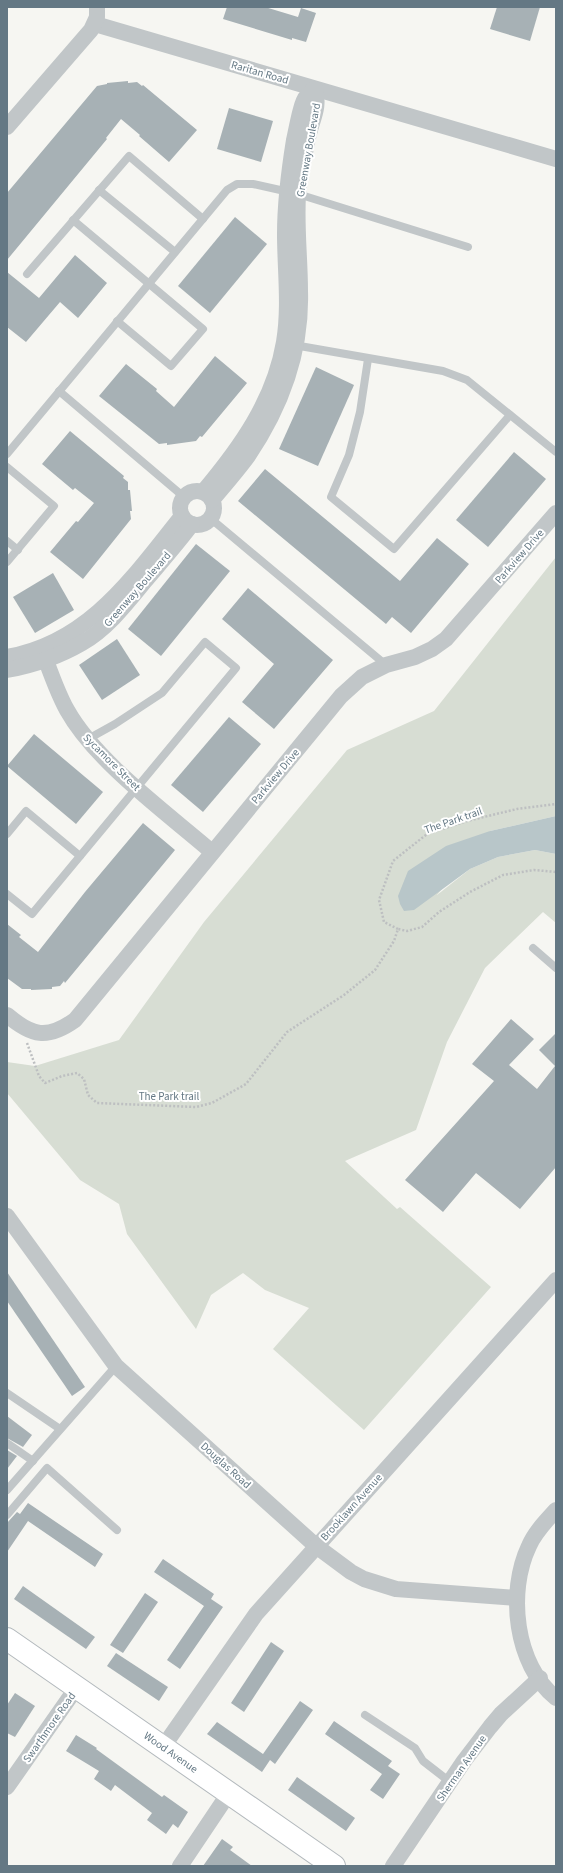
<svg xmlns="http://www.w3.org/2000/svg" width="563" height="1873" font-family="'Source Sans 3',sans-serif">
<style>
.green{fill:#d7ddd3}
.water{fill:#b8c6c9}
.building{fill:#a7b1b5}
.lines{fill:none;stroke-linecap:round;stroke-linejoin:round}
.secondary-casing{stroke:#b3b9bd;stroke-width:24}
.path{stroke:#bdbfc1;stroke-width:2.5;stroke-dasharray:2 2;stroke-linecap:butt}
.lane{stroke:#c1c6c8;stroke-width:8}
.street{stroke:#c1c6c8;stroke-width:16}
.secondary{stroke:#fff;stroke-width:22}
.labels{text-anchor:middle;stroke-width:4;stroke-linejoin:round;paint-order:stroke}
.street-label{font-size:11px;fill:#647884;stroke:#fff}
</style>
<rect width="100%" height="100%" fill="#f6f6f2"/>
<!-- green -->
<path class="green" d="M556,557V816L490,831L437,895L470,869L498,857L535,850L556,854V923L543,912L485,968L447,1042L416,1130L345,1161L397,1209L400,1207L491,1287L364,1430L273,1349L309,1308L265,1290L243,1273L211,1295L196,1329L127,1234L119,1204L80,1180L7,1093V1062L35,1066L119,1040L204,922L347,750L434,711Z"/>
<!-- water -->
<path class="water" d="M556,816V854L535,850L498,857L470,869L414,910L404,911L400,904L398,896L408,871L446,846L490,831Z"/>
<!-- building -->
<g class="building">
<path d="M227,7H265L298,17L301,8L316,13L306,42L292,38V40L223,19Z"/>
<path d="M497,7H540L530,41L490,29Z"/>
<path d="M128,81V83L137,82L142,86L143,85L197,130L169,162L139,136L140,135L121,119L106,138L107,139L7,260V193L97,86L107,84V83Z"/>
<path d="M229,108L273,121L261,162L217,149Z"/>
<path d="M235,217L267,244L210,313L178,286Z"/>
<path d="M75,255L107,283L78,318L60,302L26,342L7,327V272L39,298Z"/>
<path d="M215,356L247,383L202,437L200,436L196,441L167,445V443L159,444L99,396L126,364L157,389L156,391L174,407Z"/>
<path d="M316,367L354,385L318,466L279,449Z"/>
<path d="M70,431L124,476L123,478L128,482V490H130L132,511H130L131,519L83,579L50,552L76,521L78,522L94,503L75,488L73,490L42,464Z"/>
<path d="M514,452L546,479L488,547L456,520Z"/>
<path d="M265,469L400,581L437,538L469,564L411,633L392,617L386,624L238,501Z"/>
<path d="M196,544L230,571L161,656L128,629Z"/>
<path d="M53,573L74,610L35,633L13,597Z"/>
<path d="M248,588L333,660L274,729L242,702L274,664L222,619Z"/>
<path d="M117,639L140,675L102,700L79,665Z"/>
<path d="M229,717L261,744L203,812L171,785Z"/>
<path d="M34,734L103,792L76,824L7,766Z"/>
<path d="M143,823L175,850L65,983L64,981L60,986L52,987V989L31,990V989H22L7,978V924L21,935L19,937L38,952L85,892Z"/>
<path d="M511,1019L534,1039L509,1065L537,1089L555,1066L539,1050L556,1033V1167L520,1209L476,1173L443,1212L405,1180L494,1081L472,1064Z"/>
<path d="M7,1272L85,1387L72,1396L7,1301Z"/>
<path d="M7,1416L32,1435L23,1447L7,1438Z"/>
<path d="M7,1450L17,1456L7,1469Z"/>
<path d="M28,1503L103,1554L95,1567L28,1521L7,1552V1523L17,1512L20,1514Z"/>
<path d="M163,1559L214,1594L211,1599L223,1607L180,1669L167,1660L204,1606L154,1572Z"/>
<path d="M23,1586L95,1637L86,1649L14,1599Z"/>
<path d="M145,1593L158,1602L123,1653L110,1645Z"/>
<path d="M271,1642L284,1651L244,1712L231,1703Z"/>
<path d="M116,1653L168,1687L159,1701L107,1666Z"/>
<path d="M15,1693L35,1706L15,1737L7,1733V1705Z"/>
<path d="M300,1701L313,1710L275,1764L270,1760L262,1772L207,1734L217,1722L263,1754Z"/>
<path d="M334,1721L392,1761L388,1766L400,1774L383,1799L370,1790L382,1774L325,1734Z"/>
<path d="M76,1735L97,1748L96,1749L162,1797L164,1795L188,1812L178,1828L173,1824L166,1834L147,1820L152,1813L115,1785L111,1791L94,1779L99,1771L66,1751Z"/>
<path d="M297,1777L355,1818L346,1831L288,1790Z"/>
<path d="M222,1839L233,1847L230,1850L252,1866H203Z"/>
</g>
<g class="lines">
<defs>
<path id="secondary" d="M7,1639L334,1866"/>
</defs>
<!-- secondary casing -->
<use href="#secondary" class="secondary-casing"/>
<!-- path -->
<g class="path">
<path d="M398,929L384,922L379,900L393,861L427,834L467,821L517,809L556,804"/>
<path d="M27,1043L39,1076L45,1083L62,1076L77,1073L84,1079L88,1095L97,1103L196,1107L212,1103L246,1084L287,1032L344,995L375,970L394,941L398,929L407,931L422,927L439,912L470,892L503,875L534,870L556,872"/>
</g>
<!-- lane -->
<g class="lane">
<path d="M99,190L175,252"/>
<path d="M73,220L203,329L171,366L117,321"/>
<path d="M27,274L129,156L203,219"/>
<path d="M294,345L443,371L467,380L556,452"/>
<path d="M368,359L360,412L349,455L331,497L394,549L510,415"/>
<path d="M59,391L184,497"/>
<path d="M7,454L227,190L237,184H253L298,194L468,247"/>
<path d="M7,467L54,506L7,562"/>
<path d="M210,518L386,665"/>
<path d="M7,541L18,550"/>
<path d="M7,834L26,811L80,856"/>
<path d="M7,894L32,914L236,668L205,642L162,693L115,724L88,739"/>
<path d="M533,948L556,968"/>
<path d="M7,1393L60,1429"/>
<path d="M7,1443L33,1461"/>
<path d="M7,1490L116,1366"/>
<path d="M7,1515L47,1468L117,1530"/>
<path d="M365,1715L415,1748L423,1761L450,1782"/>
</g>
<!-- street -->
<g class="street">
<path d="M95,24L556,159"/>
<path d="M7,127L91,30L97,17V7"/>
<circle cx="197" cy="508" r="17"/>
<path d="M203,492C240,448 274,401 284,342C290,306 285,270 285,234C285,202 289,171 294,140C296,132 301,102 306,97C308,94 312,91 315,89C320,109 312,118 308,138C304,157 300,176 298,195C296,227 300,259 300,291C302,352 281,407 248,456C237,471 224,486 212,500"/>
<path d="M42,649C49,669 57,692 67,710C96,762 167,813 212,852"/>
<path d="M7,657C89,643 133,577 182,516"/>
<path d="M7,670C34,665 58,657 82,643C107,629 127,603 145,581C161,562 177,544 192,524"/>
<path d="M7,1015C32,1036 47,1040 75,1020L341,696L362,677L386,665L415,657L432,649L446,639L556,513"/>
<path d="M7,1216L116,1366L316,1546L351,1572L364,1579L396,1589L517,1598"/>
<path d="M556,1510C546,1521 535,1532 529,1546C507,1592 515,1665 556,1698"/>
<path d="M163,1747L256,1614L556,1280"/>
<path d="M7,1787L77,1687"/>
<path d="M180,1866L229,1793"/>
<path d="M393,1866L464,1761L490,1727L501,1714L540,1678"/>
</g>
<!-- secondary -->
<use href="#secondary" class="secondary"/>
</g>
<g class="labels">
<!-- street labels -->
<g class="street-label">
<text transform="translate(260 72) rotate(16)" y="4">Raritan Road</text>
<text transform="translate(308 150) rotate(-80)" y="4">Greenway Boulevard</text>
<text transform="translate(519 556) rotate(-49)" y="4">Parkview Drive</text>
<text transform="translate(137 589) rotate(-49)" y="4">Greenway Boulevard</text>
<text transform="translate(112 762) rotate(45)" y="4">Sycamore Street</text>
<text transform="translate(275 776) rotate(-50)" y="4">Parkview Drive</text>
<text transform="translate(453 820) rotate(-19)" y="4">The Park trail</text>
<text x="169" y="1100">The Park trail</text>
<text transform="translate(226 1465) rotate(42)" y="4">Douglas Road</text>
<text transform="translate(351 1507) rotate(-48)" y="4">Brooklawn Avenue</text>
<text transform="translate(49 1727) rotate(-55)" y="4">Swarthmore Road</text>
<text transform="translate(171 1752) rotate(35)" y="4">Wood Avenue</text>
<text transform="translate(461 1768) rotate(-55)" y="4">Sherman Avenue</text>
</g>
</g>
<!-- border -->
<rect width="563" height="1873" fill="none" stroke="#647884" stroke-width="16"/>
</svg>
